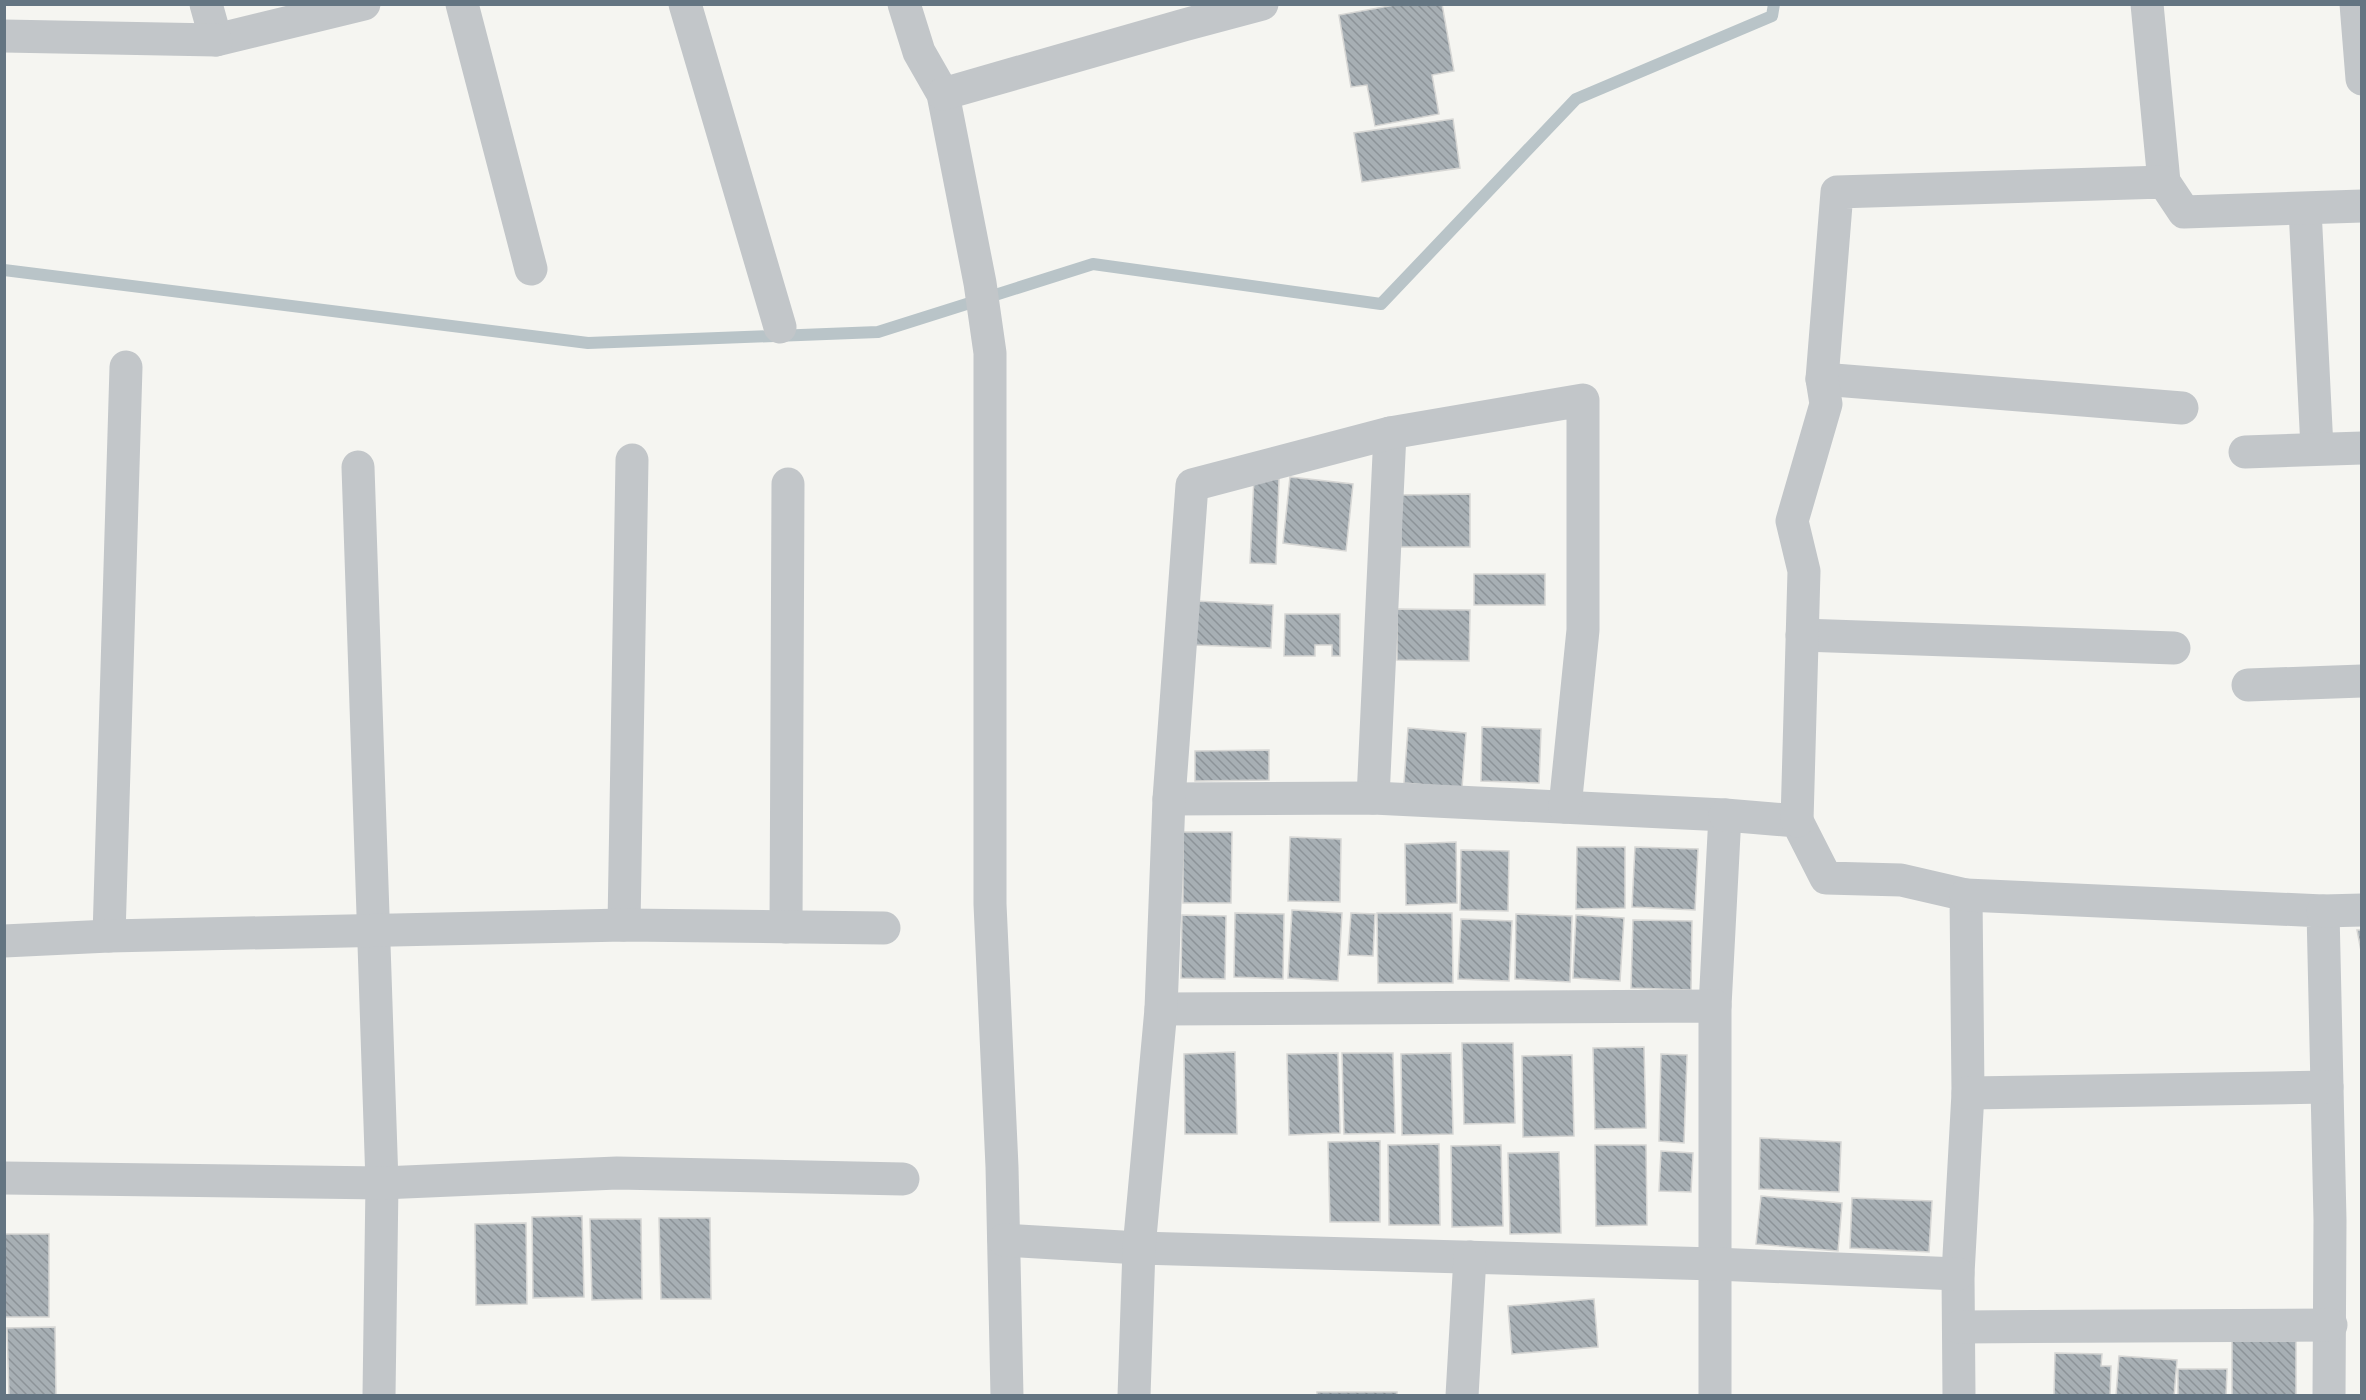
<svg xmlns="http://www.w3.org/2000/svg" width="2366" height="1400" font-family="'Public Sans',sans-serif">
<style>
.lines{fill:none;stroke-linecap:round;stroke-linejoin:round}
.stream{stroke:#b9c4c8;stroke-width:12}
.building{fill:url(#building-back-hatch);stroke:#d6d6d4;stroke-width:1.5}
.minor{stroke:#c2c6c9;stroke-width:33}
</style>
<defs>
<pattern id="building-back-hatch" width="6" height="6" patternUnits="userSpaceOnUse" patternTransform="scale(1.5)"><rect width="6" height="6" fill="#a7afb4"/><path d="M-1 5l2 2M0 0l6 6M5-1l2 2" fill="none" stroke="#8c9398"/></pattern>
</defs>
<rect width="100%" height="100%" fill="#f5f5f1"/>
<g class="lines">
<!-- stream -->
<path class="stream" d="M4,270L588,343L878,332L1093,264L1381,304L1576,99L1772,16L1774,4"/>
</g>
<!-- building -->
<g class="building">
<path d="M1400,4H1442L1454,71L1432,75L1439,114L1375,126L1367,85L1351,87L1339,15Z"/>
<path d="M1453,119L1460,168L1362,182L1354,133Z"/>
<path d="M1290,477L1353,484L1346,551L1283,543Z"/>
<path d="M1254,478L1279,479L1276,564L1250,563Z"/>
<path d="M1470,494V547H1401L1400,495Z"/>
<rect x="1474" y="574" width="71" height="31"/>
<path d="M1196,601L1273,605L1271,648L1195,645Z"/>
<path d="M1397,609L1470,610L1469,661L1397,660Z"/>
<path d="M1285,614H1340V656H1332V645H1315V656H1284Z"/>
<path d="M1482,727L1541,729L1539,783L1481,781Z"/>
<path d="M1408,728L1466,733L1462,788L1404,783Z"/>
<path d="M1269,750V780L1195,781V751Z"/>
<path d="M1183,832H1232L1231,903H1183Z"/>
<path d="M1290,837L1341,839L1340,902L1288,901Z"/>
<path d="M1456,842L1457,903L1406,905L1405,844Z"/>
<path d="M1577,847H1625V908L1576,909Z"/>
<path d="M1635,847L1698,849L1695,910L1632,907Z"/>
<path d="M1461,850L1509,851L1508,911L1460,910Z"/>
<path d="M1292,910L1342,913L1338,981L1288,978Z"/>
<path d="M1235,913L1284,914L1283,979L1234,977Z"/>
<path d="M1351,913L1375,914L1373,956L1348,955Z"/>
<path d="M1377,913H1452L1453,983H1378Z"/>
<path d="M1516,914L1572,916L1570,982L1515,979Z"/>
<path d="M1182,915L1226,916L1225,979L1181,978Z"/>
<path d="M1576,915L1624,918L1620,981L1573,978Z"/>
<path d="M1461,919L1512,921L1509,981L1458,979Z"/>
<path d="M1633,920L1692,921L1691,990L1631,988Z"/>
<path d="M2357,930H2362V956Z"/>
<path d="M1462,1043H1513L1515,1123L1464,1124Z"/>
<path d="M1644,1047L1646,1128L1595,1129L1593,1048Z"/>
<path d="M1235,1052L1237,1134H1185L1184,1054Z"/>
<path d="M1338,1053L1340,1133L1289,1135L1287,1054Z"/>
<path d="M1342,1053H1393L1395,1133L1344,1134Z"/>
<path d="M1451,1053L1453,1134L1402,1135L1401,1054Z"/>
<path d="M1661,1054L1687,1055L1684,1143L1659,1141Z"/>
<path d="M1572,1055L1574,1136L1523,1137L1522,1056Z"/>
<path d="M1760,1138L1841,1142L1839,1192L1759,1189Z"/>
<path d="M1380,1141V1222H1330L1328,1142Z"/>
<path d="M1439,1144L1440,1225H1389L1388,1145Z"/>
<path d="M1501,1145L1503,1226L1452,1227L1451,1146Z"/>
<path d="M1595,1145H1646L1647,1225L1596,1226Z"/>
<path d="M1661,1151L1693,1153L1691,1192L1659,1191Z"/>
<path d="M1559,1152L1561,1233L1510,1234L1508,1153Z"/>
<path d="M1761,1196L1842,1203L1838,1251L1756,1244Z"/>
<path d="M1852,1198L1932,1201L1929,1252L1850,1248Z"/>
<path d="M582,1216L584,1297L533,1298L532,1217Z"/>
<path d="M659,1218H710L711,1299H661Z"/>
<path d="M590,1219H641L642,1299L592,1300Z"/>
<path d="M526,1223L527,1304L476,1305L475,1224Z"/>
<rect x="4" y="1234" width="45" height="83"/>
<path d="M1594,1299L1598,1347L1512,1354L1508,1306Z"/>
<path d="M55,1327L56,1396H9L7,1328Z"/>
<rect x="2232" y="1341" width="64" height="55"/>
<path d="M2055,1353L2102,1354L2101,1366H2111L2110,1396H2054Z"/>
<path d="M2119,1356L2177,1360L2174,1396H2116Z"/>
<path d="M2178,1369H2227L2226,1396H2178Z"/>
<rect x="1317" y="1392" width="80" height="4"/>
</g>
<g class="lines">
<!-- minor -->
<g class="minor">
<path d="M206,4L216,40L364,4"/>
<path d="M462,4L531,269"/>
<path d="M685,4L780,327"/>
<path d="M904,4L919,52L943,94L980,283L990,353V904L1002,1167L1007,1396"/>
<path d="M2147,4L2164,182"/>
<path d="M2356,4L2362,79"/>
<path d="M4,36L216,40"/>
<path d="M943,94L1184,25L1262,4"/>
<path d="M2305,209L2317,448"/>
<path d="M1822,379L2182,408"/>
<path d="M2245,452L2362,448"/>
<path d="M358,467L382,1183L379,1396"/>
<path d="M1802,635L2174,648"/>
<path d="M2248,685L2362,681"/>
<path d="M1373,798L1390,433"/>
<path d="M1169,799L1373,798L1725,815L1715,1006"/>
<path d="M1725,815L1797,821L1826,878L1901,880L1966,895L1968,1093L1958,1274L1959,1396"/>
<path d="M1797,821L1804,571L1792,521L1826,404L1822,379L1837,192L2164,182L2184,212L2362,206"/>
<path d="M1966,895L2323,911L2330,1220L2329,1396"/>
<path d="M2323,911L2362,910"/>
<path d="M624,925L632,460"/>
<path d="M786,927L788,484"/>
<path d="M109,936L126,367"/>
<path d="M4,941L109,936L624,925L884,928"/>
<path d="M1161,1009L1715,1006V1396"/>
<path d="M1968,1093L2327,1087"/>
<path d="M4,1178L382,1183L617,1173L903,1179"/>
<path d="M1004,1240L1139,1248L1715,1264L1958,1274"/>
<path d="M1959,1327L2331,1325"/>
<path d="M1134,1396L1139,1248L1161,1009L1169,799L1192,485L1390,433L1583,400V630L1565,807"/>
<path d="M1462,1396L1470,1257"/>
</g>
</g>
<!-- border -->
<rect width="2366" height="1400" fill="none" stroke="#647582" stroke-width="12"/>
</svg>
